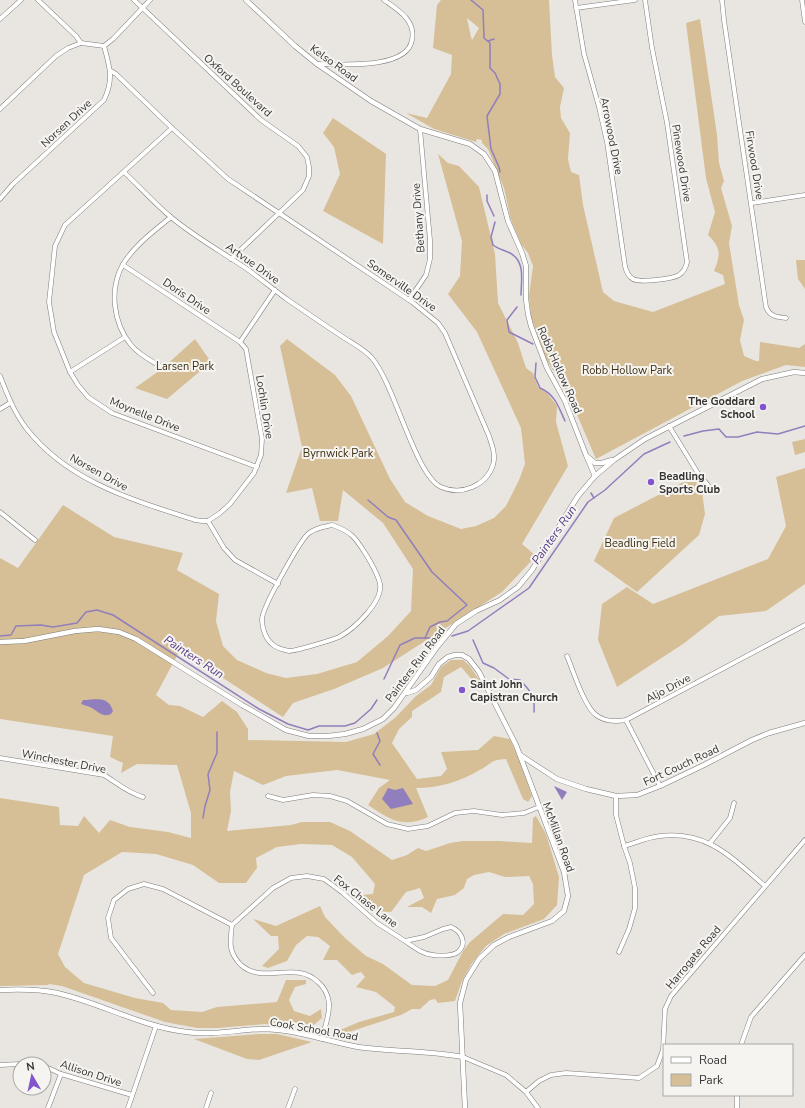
<svg xmlns="http://www.w3.org/2000/svg" width="805" height="1108" font-family="'Nunito Sans',sans-serif">
<style>
.green{fill:#d6bf96;fill-rule:evenodd}
.water{fill:#917ebc}
.lines{fill:none;stroke-linecap:round;stroke-linejoin:round}
.stream{stroke:#917ebc;stroke-width:1.5}
.minor-casing{stroke:#7d7c78;stroke-width:5}
.tertiary-casing{stroke:#7d7c78;stroke-width:5.5}
.minor{stroke:#fff;stroke-width:4}
.tertiary{stroke:#fff;stroke-width:4.5}
.poi-dot{fill:#8255ce;stroke:#f6f4f0;stroke-width:1.5}
.labels{text-anchor:middle;stroke-width:4;stroke-linejoin:round;paint-order:stroke}
.street-label{font-size:11px;fill:#363534;stroke:#f6f4f0}
.park-label{font-size:11px;fill:#3c2d10;stroke:#f6f4f0}
.poi-label{font-size:11px;font-weight:bold;fill:#363534;stroke:#f6f4f0;text-anchor:start}
.water-label{font-size:12px;font-style:italic;fill:#563b87;stroke:#f6f4f0}
</style>
<rect width="100%" height="100%" fill="#e9e6e2"/>
<!-- green -->
<g class="green">
<path d="M441,0H549L552,55L555,77L564,88L560,107L561,118L570,133L568,159L571,172L579,175L583,205L603,292L614,301L653,312L725,284L723,275L714,271C721,254 721,248 708,235L715,212L706,178L686,23L700,19L717,135L719,163L724,181L721,188L732,226L729,243L739,305L744,320L740,340L744,356L756,361H759L760,342L799,348L805,344V367L786,365L742,381L596,459L569,396L546,359L531,317L529,296L533,266L528,253L521,244L511,220L504,188L488,149L482,143V140L477,139L476,142L434,129L406,113L427,118L451,74L452,55L433,48L437,5ZM467,18L479,28L472,40L471,37Z"/>
<path d="M333,118L386,154L383,244L323,211L340,174L334,147L323,133Z"/>
<path d="M438,154L448,163L459,166L479,187L495,254L498,303L518,343L526,368L533,373L538,387L547,393L557,406L556,422L568,466L522,544L536,556L502,592L383,668L334,689L293,703L283,717L180,650L156,695L169,705L180,706L203,717L222,701L237,712L248,729V740L346,742L374,734L396,717L416,696L431,685L441,667L451,660H463L469,665L480,681L475,683L461,667L444,677L441,692L412,711V717L399,729L392,743L417,779L441,776L447,769L441,752L478,750L494,736L510,739L519,760L532,796L528,802L523,799L506,759C489,760 492,764 478,771C459,782 438,788 416,788L428,817C403,829 389,819 368,805L379,788L390,780L337,770L286,776L263,785L234,771L230,792L231,811L227,831L291,825L302,822H330L350,831L392,860L407,855L418,848L426,851L450,843L463,841H499L532,843L533,818L536,816L546,834L559,877L557,905L544,919L504,934L486,946L472,963L462,981L455,1001L438,1003L435,999L430,1000L420,1009H412L401,1015L340,1035L333,1033L359,1022L394,1012L395,1007L376,992L356,987L365,977L361,972L352,975L337,960H323L330,946L318,937L307,936L296,945L287,961L268,968L262,966L279,949L278,936H271L253,919L276,926L320,906L325,917L345,938L366,956L383,964L412,985L435,986L448,980L463,951L470,942L503,914L523,915L534,904L533,884L529,876L505,877L489,872L474,875L467,879L464,888L455,895L437,899L431,913L422,907H407L424,898L420,888L406,892L391,912L369,911L362,895L373,894L375,884L352,857L332,845L301,844L277,847L256,858L257,868L246,883H219L193,865L156,854L122,852L84,875L58,954L65,967L84,983L135,998L163,1003L171,1010L202,1012L217,1007L277,1002L286,980H306V984L295,987L289,1000L294,1011L310,1016L321,1009L322,1018L309,1029L295,1023L286,1027L265,1024L218,1028H197L165,1022L62,986L49,984L48,985L0,986V798L59,807L60,825L78,826L84,816L99,833L110,820L130,827L168,832L191,838V813L177,765L137,764L121,773L123,763L110,757L113,736L0,719V558L18,568L63,505L114,537L183,553L177,570L219,594L216,621L223,646L237,660L266,673L286,678L317,674L357,662L388,636L411,611L413,569L383,523L343,490L338,521H320L312,488L286,493L302,447L280,346L287,339L335,375L351,396L390,479L405,502L428,516L461,529L476,526L494,518L506,506L519,480L525,464L521,428L477,332L448,294L460,276L462,241Z"/>
<path d="M796,260H805V289L798,279Z"/>
<path d="M195,339L211,362L167,399L135,388L163,368Z"/>
<path d="M805,439V452L795,455L792,442Z"/>
<path d="M805,468V584L766,611L719,616L683,644L617,687L598,640L602,604L627,587L653,604L768,559L786,526L776,477Z"/>
<path d="M693,477L702,492L705,514L699,535L637,592L594,561L614,518Z"/>
<path d="M258,1034H277L312,1042L259,1060L247,1059L194,1039Z"/>
</g>
<!-- water -->
<g class="water">
<path d="M83,700C96,700 108,695 113,711L111,714C102,718 98,711 90,707C87,706 84,705 81,704Z"/>
<path d="M554,786L567,792L562,800Z"/>
<path d="M388,788L395,790L403,788L413,804L391,809L382,799Z"/>
</g>
<g class="lines">
<!-- stream -->
<g class="stream">
<path d="M471,0L483,10L484,38L490,43V68L495,73L500,84V94L487,116L491,149L499,167L500,172"/>
<path d="M488,41L494,39"/>
<path d="M487,195V201L494,216"/>
<path d="M495,222L491,237L493,245C498,249 504,250 510,253C526,262 521,280 521,295"/>
<path d="M517,307L507,320L509,332L533,344"/>
<path d="M536,363L535,377L540,388C555,394 559,408 565,421"/>
<path d="M684,436L703,431L719,429L726,437H738L757,432L778,434L805,426"/>
<path d="M591,493L594,498"/>
<path d="M368,500L388,517L396,520L432,572L467,605L447,621L440,622L430,627L425,638"/>
<path d="M0,636L11,635L16,626L41,625L53,627L77,623L86,612L97,610L113,615L259,709L288,724L308,730L319,726H345L355,723L371,709L377,700"/>
<path d="M452,636L468,631L529,588L588,502L605,490L644,454L670,442"/>
<path d="M473,640L483,663L494,668L509,679L520,680C531,692 535,695 534,712"/>
<path d="M384,679L400,645L415,638H436"/>
<path d="M377,733L380,741L373,754L380,765"/>
<path d="M203,818L205,806L210,790L208,774L217,753V732"/>
</g>
<defs>
<g id="minor">
<path d="M38,0L76,36L81,43L104,46"/>
<path d="M134,0L261,120L298,146L307,157L309,167V176L303,190L231,259"/>
<path d="M575,0L584,54L599,107L607,142L625,266C626,271 628,276 633,279C640,283 672,279 679,275C684,272 686,267 687,262L667,123L652,48L645,0"/>
<path d="M722,0L724,20L766,307C770,317 777,317 786,318"/>
<path d="M802,0L805,22"/>
<path d="M576,8L635,0"/>
<path d="M0,19L21,0"/>
<path d="M104,46L113,39L150,0"/>
<path d="M317,64C340,64 407,70 412,40C416,20 398,10 384,0"/>
<path d="M111,71L116,74L172,128L228,179L412,302L438,323L445,333L489,436C492,445 496,455 493,465C486,486 461,496 441,487C415,475 395,385 372,358C365,350 354,344 346,339C326,326 307,313 288,300C274,290 261,279 247,269C222,252 195,237 172,218C155,204 140,187 124,172"/>
<path d="M0,109L56,56L68,48L81,43"/>
<path d="M172,128L65,225L55,246L49,302L54,332L70,372L78,385L88,397L112,413L257,467"/>
<path d="M0,199L13,184L104,100C114,79 110,68 104,46"/>
<path d="M752,203L805,195"/>
<path d="M123,265L240,342"/>
<path d="M409,300L426,275L430,259V240L420,129"/>
<path d="M163,368C152,361 139,355 131,345C113,323 109,289 123,264C135,245 154,231 171,217"/>
<path d="M70,372L125,337"/>
<path d="M0,376C7,394 14,412 26,428C68,482 133,500 195,520L202,521H208L220,513L230,504L254,473L261,455L262,439L246,349L240,342L275,290"/>
<path d="M0,409L10,403"/>
<path d="M669,426L699,475L708,485"/>
<path d="M0,512L35,540"/>
<path d="M208,521L224,548L235,560L278,584"/>
<path d="M332,525C353,532 356,539 367,556C372,565 378,574 380,584C383,602 354,629 339,637C332,640 296,651 289,651C284,650 276,648 272,644C266,639 262,629 262,620C261,609 301,539 309,533C317,527 324,527 332,525Z"/>
<path d="M567,656C573,670 584,706 596,715C605,722 615,722 626,720L805,625"/>
<path d="M626,720L660,786"/>
<path d="M0,758L104,775C117,783 128,793 143,797"/>
<path d="M268,796L283,800L313,795L330,796L347,801L387,824L408,829L428,826L455,813L474,811L502,815L524,813L539,807"/>
<path d="M616,796V815L624,846L630,863L635,888V908L629,929L619,952"/>
<path d="M710,843L730,818L734,803"/>
<path d="M624,846C635,843 648,837 660,836C707,830 732,858 765,886"/>
<path d="M451,927C461,931 468,943 458,952C453,956 440,956 433,955C422,954 414,947 405,941L424,937L443,929Z"/>
<path d="M153,993L111,938L108,918L114,900L128,889L144,884L163,889L232,925"/>
<path d="M322,1039C324,1028 330,1016 329,1003C328,995 324,987 318,982C295,960 264,985 241,965C228,952 230,942 232,925L273,888L291,878L307,876L324,879L343,893L377,923L405,941"/>
<path d="M741,1045L751,1017L805,955"/>
<path d="M463,1057L506,1075L526,1092L538,1108"/>
<path d="M21,1064H29"/>
<path d="M0,1065L20,1064"/>
<path d="M44,1066L61,1074L132,1095"/>
<path d="M526,1092L539,1081L551,1075L566,1073L639,1078L657,1066L663,1050L665,1009L671,996L805,840"/>
<path d="M48,1108L61,1074"/>
<path d="M128,1108L156,1026"/>
<path d="M206,1108L211,1093"/>
<path d="M288,1108L295,1089"/>
<path d="M737,1108V1095"/>
</g>
<g id="tertiary">
<path d="M246,0L295,46L317,64L371,101L420,129L470,144L484,154L495,171L508,221L522,253L526,266V299L528,314L531,326L547,368L565,401L586,455L595,476"/>
<path d="M588,457L595,463H602L612,460"/>
<path d="M0,642L24,641L75,631L98,629L119,632L136,639L242,705L286,730L309,736H328L345,734L363,729L383,719L394,708L437,647L456,624L476,611L500,600L518,587L532,570L578,496L595,476L614,460L645,439L762,379L794,372L805,373"/>
<path d="M407,693L416,690L431,677L439,664L448,657L455,655H462L469,659L479,672L516,745L564,872L568,896L564,911L552,921L509,937L494,945L479,959L466,980L460,1003L465,1108"/>
<path d="M520,755L557,779L586,789L616,796L637,795L660,786L704,765L752,740L769,733L805,723"/>
<path d="M0,990C19,989 38,989 57,993C101,1003 142,1027 187,1032C214,1036 239,1029 266,1029C297,1030 327,1041 358,1047C392,1052 428,1050 463,1057"/>
</g>
</defs>
<!-- minor casing -->
<use href="#minor" class="minor-casing"/>
<!-- tertiary casing -->
<use href="#tertiary" class="tertiary-casing"/>
<!-- minor -->
<use href="#minor" class="minor"/>
<!-- tertiary -->
<use href="#tertiary" class="tertiary"/>
</g>
<!-- markers -->
<g class="poi-dot">
<circle cx="763" cy="407" r="4"/>
<circle cx="651" cy="482" r="4"/>
<circle cx="462" cy="690" r="4"/>
</g>
<g class="labels">
<!-- street labels -->
<g class="street-label">
<text transform="translate(334 63) rotate(36)" y="4">Kelso Road</text>
<text transform="translate(238 85) rotate(42)" y="4">Oxford Boulevard</text>
<text transform="translate(66 123) rotate(-43)" y="4">Norsen Drive</text>
<text transform="translate(612 136) rotate(79)" y="4">Arrowood Drive</text>
<text transform="translate(682 163) rotate(81)" y="4">Pinewood Drive</text>
<text transform="translate(755 165) rotate(81)" y="4">Firwood Drive</text>
<text transform="translate(418 218) rotate(-94)" y="4">Bethany Drive</text>
<text transform="translate(253 263) rotate(35)" y="4">Artvue Drive</text>
<text transform="translate(402 285) rotate(35)" y="4">Somerville Drive</text>
<text transform="translate(187 296) rotate(34)" y="4">Doris Drive</text>
<text transform="translate(560 370) rotate(66)" y="4">Robb Hollow Road</text>
<text transform="translate(265 407) rotate(81)" y="4">Lochlin Drive</text>
<text transform="translate(145 414) rotate(22)" y="4">Moynelle Drive</text>
<text transform="translate(99 472) rotate(29)" y="4">Norsen Drive</text>
<text transform="translate(415 664) rotate(-53)" y="4">Painters Run Road</text>
<text transform="translate(668 688) rotate(-28)" y="4">Aljo Drive</text>
<text transform="translate(64 761) rotate(11)" y="4">Winchester Drive</text>
<text transform="translate(681 765) rotate(-25)" y="4">Fort Couch Road</text>
<text transform="translate(559 837) rotate(70)" y="4">McMillan Road</text>
<text transform="translate(366 901) rotate(38)" y="4">Fox Chase Lane</text>
<text transform="translate(693 957) rotate(-50)" y="4">Harrogate Road</text>
<text transform="translate(314 1029) rotate(10)" y="4">Cook School Road</text>
<text transform="translate(91 1073) rotate(18)" y="4">Allison Drive</text>
</g>
<!-- park labels -->
<g class="park-label">
<text x="185" y="370">Larsen Park</text>
<text x="627" y="374">Robb Hollow Park</text>
<text x="338" y="457">Byrnwick Park</text>
<text x="640" y="547">Beadling Field</text>
</g>
<!-- poi labels -->
<g class="poi-label">
<text x="755" y="405" text-anchor="end">The Goddard<tspan x="755" dy="13">School</tspan></text>
<text x="659" y="480">Beadling<tspan x="659" dy="13">Sports Club</tspan></text>
<text x="470" y="688">Saint John<tspan x="470" dy="13">Capistran Church</tspan></text>
</g>
<!-- water labels -->
<g class="water-label">
<text transform="translate(554 535) rotate(-55)" y="4">Painters Run</text>
<text transform="translate(194 657) rotate(33)" y="4">Painters Run</text>
</g>
</g>
<!-- legend -->
<rect x="663" y="1044" width="130" height="52" fill="#f6f4f0" stroke="#a9a8a5"/>
<rect x="671" y="1057" width="20" height="6" fill="#ffffff" stroke="#a9a8a5"/>
<text x="699" y="1064" font-size="12" fill="#363534">Road</text>
<rect x="671" y="1074" width="20" height="12" fill="#d6bf96" stroke="#a9a8a5"/>
<text x="699" y="1084" font-size="12" fill="#363534">Park</text>
<!-- north arrow -->
<g transform="translate(32 1076) rotate(351)"><circle r="19" fill="#f6f4f0" stroke="#a9a8a5"/>
<path d="M0-3L7 15L0 10L-7 15Z" fill="#8255ce"/>
<text y="-6" font-size="11" font-weight="bold" text-anchor="middle" fill="#363534">N</text>
</g>
</svg>
